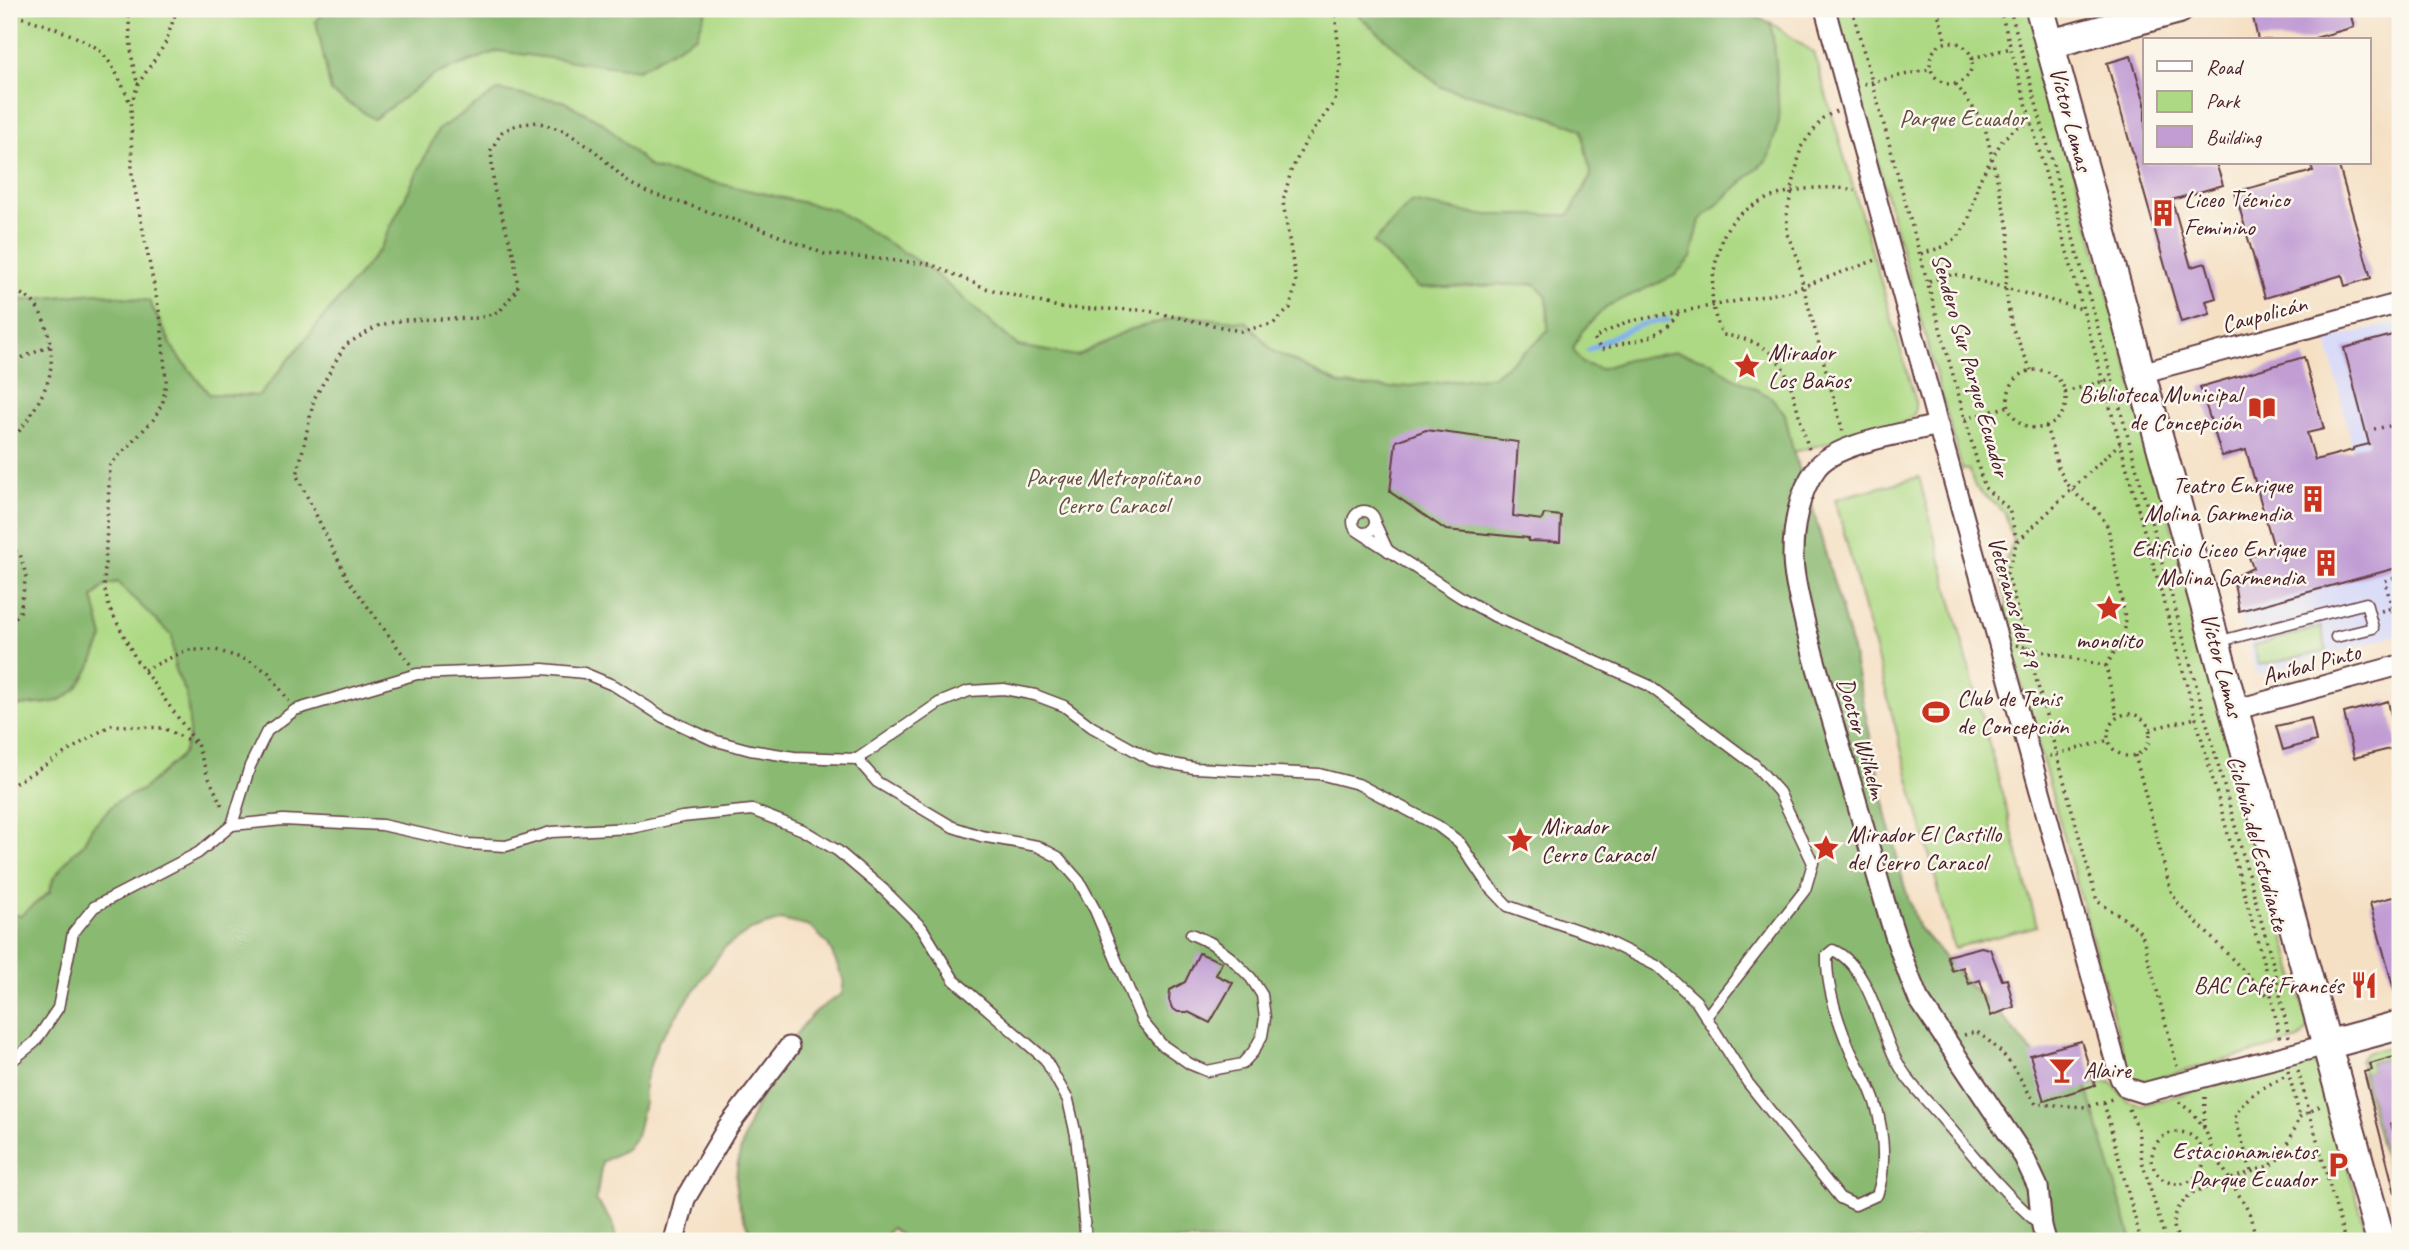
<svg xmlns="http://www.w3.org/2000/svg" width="2409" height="1250" font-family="Caveat,sans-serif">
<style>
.built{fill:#d5d8f9}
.green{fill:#add984;stroke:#7c7c58;stroke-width:2}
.forest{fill:#8ab972;stroke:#6a6c4e;stroke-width:2}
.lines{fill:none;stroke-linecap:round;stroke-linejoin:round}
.stream{stroke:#81b1ec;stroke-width:5}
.building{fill:#c19dd4}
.lane-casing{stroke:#643c42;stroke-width:13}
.street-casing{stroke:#643c42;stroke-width:23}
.secondary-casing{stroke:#643c42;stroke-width:32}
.path{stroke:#643c42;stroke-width:3.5;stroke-dasharray:2 5;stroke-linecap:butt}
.lane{stroke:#fff;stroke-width:10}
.street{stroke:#fff;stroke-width:19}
.secondary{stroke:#fff;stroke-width:28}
.labels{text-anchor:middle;stroke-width:5;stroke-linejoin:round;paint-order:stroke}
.park-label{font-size:24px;fill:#634e41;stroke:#fbf7ec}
.street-label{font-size:24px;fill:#4a1f2b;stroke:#fbf7ec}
.poi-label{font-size:24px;fill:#4a1f2b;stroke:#fbf7ec;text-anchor:start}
</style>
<rect width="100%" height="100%" fill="#fbf7ec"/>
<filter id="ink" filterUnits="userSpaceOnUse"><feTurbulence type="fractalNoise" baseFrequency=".0143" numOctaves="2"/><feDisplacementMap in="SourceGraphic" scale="14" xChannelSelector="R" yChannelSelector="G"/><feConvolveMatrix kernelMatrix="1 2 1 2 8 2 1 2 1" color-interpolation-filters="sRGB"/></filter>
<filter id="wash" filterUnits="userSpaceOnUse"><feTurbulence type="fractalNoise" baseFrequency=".00686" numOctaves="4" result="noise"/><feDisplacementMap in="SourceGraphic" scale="28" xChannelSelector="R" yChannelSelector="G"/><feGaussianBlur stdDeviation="1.57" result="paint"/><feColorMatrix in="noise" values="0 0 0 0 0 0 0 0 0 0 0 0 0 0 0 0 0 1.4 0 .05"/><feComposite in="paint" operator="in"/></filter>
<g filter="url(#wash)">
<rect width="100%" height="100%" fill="#f5e0c4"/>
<!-- built -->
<path class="built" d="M2400,321V634L2256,675L2239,611L2233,577L2253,569L2249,557L2283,546L2353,450L2327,340Z"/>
<!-- green -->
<g class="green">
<path d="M9,9H327L316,21L377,9H1704L1709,14L1751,15L1771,23L1814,53L1915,399V413L1906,422L1793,452L1812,506L1849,637L1888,821L1904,885L1918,927L1963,979L1997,1011L2059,1083L2086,1085L2111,1082L2127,1100L2141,1105L2302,1062H2309L2320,1068L2369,1241H983L793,863L9,1241L231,802L317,327L259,396L209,394L175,352L149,301L96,293L9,302Z"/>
<path d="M1835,9H2030L2308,1024L2307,1030L2299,1040L2143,1082L2138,1083L2130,1076L2001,610L2007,606L2000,576L2013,542L2005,513L1975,487L1969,470L1962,469Z"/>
<path d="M1919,477L2037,926L1954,948L1835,499Z"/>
<path d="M117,581L173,636L175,670L186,693L189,716V736L183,754L142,790L116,802L92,827L82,846L74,852L53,879L50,891L20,917L9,913V708C22,704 34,705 48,703C81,699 89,665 103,638L93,598L104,586Z"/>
<path d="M2321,627L2327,651L2259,665L2253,646Z"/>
<path d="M2400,1044V1055L2370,1063L2372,1070L2364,1073L2391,1175L2389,1176L2361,1073L2363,1072L2360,1061L2365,1053Z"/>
</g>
<!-- forest -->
<g class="forest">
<path d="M327,9H707L697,35L638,70L498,51L436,74L374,119L331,92L316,21Z"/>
<path d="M1356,9H1704L1709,14L1751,15L1771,23L1776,62L1779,121L1768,159L1700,220L1691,258L1674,276L1607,306L1582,331L1573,349L1582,363L1600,369L1627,360L1676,352L1710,361L1734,378L1771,397L1785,414L1793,451L1812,506L1849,637L1888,821L1904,885L1918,927L1963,979L1997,1011L2059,1083L2086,1085L2132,1241H909L891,1228L881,1241H755C746,1223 737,1207 736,1186C735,1136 778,1052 811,1016C819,1007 832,1001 842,994L844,980L828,944L811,927L781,920L751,930L724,948L658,1042L644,1083V1103L636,1136L626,1149L602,1162L596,1200L613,1223L616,1241H9V913L20,916L50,892L53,879L74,852L82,846L92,827L116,802L142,790L183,754L189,736V716L186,693L175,670L172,636L117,582L104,586L93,597L103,638C91,665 81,699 48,703C34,705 22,704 9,708V302L96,293L149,301L175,352L209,394L259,396L380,249L438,130L499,90L563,101L602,122L651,168L836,210L927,267L1018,346L1077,356L1128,330L1182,316L1247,322L1273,351L1342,385L1392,388L1493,376L1537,342L1548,330L1547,296L1535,284L1418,288L1373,243L1411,202L1481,215H1569L1591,176L1581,129L1535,112L1441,87L1359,16Z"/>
</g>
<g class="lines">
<!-- stream -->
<path class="stream" d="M1588,350C1611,337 1642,320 1668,320"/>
</g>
<g id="blocks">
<!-- building -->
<g class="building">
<path d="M2285,9H2349L2354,27L2315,38V40H2258L2253,17Z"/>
<path d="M2131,56L2145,103V163H2216L2223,185L2172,200L2191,267L2206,263L2216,298L2206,301L2210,314L2181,322L2107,63Z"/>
<path d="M2310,163H2338L2371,278L2345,286L2342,275L2265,298L2235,192L2313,171Z"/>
<path d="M2400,333V451L2392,453L2400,491V567L2239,611L2233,577L2253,568L2249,557L2274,548L2246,450L2222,456L2200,387L2304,357L2324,429L2307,433L2315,460L2353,450V448L2369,444L2344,348Z"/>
<path d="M1426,430L1518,442L1513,516L1542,520L1544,514L1561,516L1560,542L1528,541V538L1446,530L1390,492L1396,441Z"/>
<path d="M2388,701L2398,747L2354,758L2344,713Z"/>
<path d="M2311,718L2316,741L2283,750L2276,726Z"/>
<path d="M2400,895V996L2396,997L2370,903Z"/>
<path d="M1981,947L1990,949L2002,980L2007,979L2014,1007L1991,1016L1980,980L1969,984L1963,967L1952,971L1947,956Z"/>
<path d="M1199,953L1222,962L1216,975L1233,983L1210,1023L1188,1012H1178L1172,1008L1169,1000L1170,990L1185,982Z"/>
<path d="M2081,1041L2095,1085L2044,1101L2030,1055Z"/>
<path d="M2400,1055V1121L2391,1124L2400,1157V1192L2395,1193L2364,1072L2372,1070L2370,1064Z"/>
</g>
</g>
</g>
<g filter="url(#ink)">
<use href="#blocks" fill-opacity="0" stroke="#643c42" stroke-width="2"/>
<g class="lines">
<defs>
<g id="lane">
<circle cx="1364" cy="522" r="11"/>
<path d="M1375,523L1388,551"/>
<path d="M1361,533L1462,598L1494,616L1648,685L1755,765L1779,792L1813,863L1805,890L1706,1017"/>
<path d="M2217,642L2366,603L2373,628L2336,637"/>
<path d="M857,759L939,703L969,691L1004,689L1035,695L1064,706L1092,727L1152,760L1194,768L1319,774L1358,784L1438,826L1459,842L1488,885L1508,906L1600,938L1659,967L1696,1001L1748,1083L1840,1198L1855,1205L1877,1195C1888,1166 1883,1118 1870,1089C1865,1076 1856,1064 1850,1050C1838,1022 1826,986 1827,955L1833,950C1867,965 1879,1023 1893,1054C1907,1083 1925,1098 1945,1122C1975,1157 2003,1193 2039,1224"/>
<path d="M857,759L877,782L953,827L981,836L1037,846L1058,857L1079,881L1095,910L1142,1021L1161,1044L1190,1064L1207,1071L1242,1064L1253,1052L1262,1036L1265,1018L1262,995L1251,978L1231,958L1211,943L1191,934"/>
<path d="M232,825L283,820L382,825L468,844L506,846L551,832L631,828L682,817L752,810L803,830L838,851L884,890L922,928L954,980L1045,1059L1068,1100L1076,1135L1086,1241"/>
<path d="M9,1063L35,1042L58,1008L73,933L94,907L198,853L232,825L250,766L267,731L295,710L417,674L543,669L584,673L615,686L663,717L713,740L750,750L794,757L857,759"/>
</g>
<g id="street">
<path d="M1825,9L1938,425L2120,1078L2127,1088L2143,1093L2326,1045"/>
<path d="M2141,373L2400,303"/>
<path d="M1938,425C1907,433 1834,443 1816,469C1799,492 1793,526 1793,555C1793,580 1801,604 1806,628C1820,681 1836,733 1852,786C1873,857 1889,929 1918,998L2024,1157L2038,1187L2042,1226L2046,1241"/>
<path d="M2234,710L2400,665"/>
<path d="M674,1241L685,1199L727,1128L789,1047"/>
</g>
<g id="secondary">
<path d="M2040,9L2381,1241"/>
<path d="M2050,44L2179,9"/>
<path d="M2326,1045L2400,1025"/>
</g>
</defs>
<!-- lane casing -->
<use href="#lane" class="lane-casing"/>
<!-- street casing -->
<use href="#street" class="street-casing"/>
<!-- secondary casing -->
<use href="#secondary" class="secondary-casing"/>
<!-- path -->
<g class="path">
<path d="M127,9C132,34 129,59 138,84"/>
<path d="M177,9L165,44L138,84L131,105L132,175L161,321L166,381L163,401L155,418L110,465L104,586L109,607L137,661L197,744"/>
<path d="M1852,9L1984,487L2009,509L2017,541L2007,573L2097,901L2132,924L2142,934L2177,1066"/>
<path d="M1937,9L1946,42"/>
<path d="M2000,9L2268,979L2280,1040"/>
<path d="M2010,9L2275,971L2289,1037"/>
<path d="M9,14C28,18 87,38 100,51C114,65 122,84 130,103"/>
<circle cx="1951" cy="63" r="21"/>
<path d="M1972,58L2011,48"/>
<path d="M1864,84L1930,69"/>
<path d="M1956,84L1984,123L2009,231L2006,289L2008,306L2012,327L2031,370"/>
<path d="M1836,111L1823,118L1801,147L1787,213V234L1798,258L1803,286L1843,432"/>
<path d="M1921,254L1943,247L1958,237L1968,222L1979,181L2003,139L2016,128L2031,122"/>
<path d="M1929,281L1954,274L2082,309"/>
<path d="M9,287C16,292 26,296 32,301C48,318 54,351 50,373C47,392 23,430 9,442"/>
<path d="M1678,314C1652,346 1635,337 1601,350L1594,338L1626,322L1790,291L1876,260"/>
<path d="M9,363L50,346"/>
<circle cx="2037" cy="399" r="29"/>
<path d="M2065,392L2111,379"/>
<path d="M1965,419L2009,406"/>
<path d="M2046,426L2058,467L2065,481L2079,497L2097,510L2108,527L2126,623L2123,638L2106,666L2117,718"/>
<path d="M2392,426L2393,437"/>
<path d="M2374,429L2400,424"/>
<path d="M1809,449C1789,393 1796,343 1723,335C1711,313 1710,290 1715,266C1718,252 1722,232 1733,221C1762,191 1816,183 1855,190"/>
<path d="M2018,541L2120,443"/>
<path d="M9,548L20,554L26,575L20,612L9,625"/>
<path d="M2394,578L2385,581L2392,608L2400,606"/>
<path d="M2381,611L2392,608L2400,635"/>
<path d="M2016,645L2106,666"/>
<path d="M410,664L348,580L297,476L314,399L345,345L380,325L404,320L480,318L500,311L518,288L514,256L494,189L491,150L502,132L516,125L537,122L565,131L595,151L629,183L647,192L757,227L825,254L930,264L985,288L1062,308L1144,310L1240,331L1273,324L1290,308L1296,282L1283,202L1291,171L1306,141L1335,101L1340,66L1335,9"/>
<path d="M144,670L187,650H216L250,661L269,673L289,701"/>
<circle cx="2129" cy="735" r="21"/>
<path d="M2150,729L2196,718"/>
<path d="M2135,755L2171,891L2177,902L2270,998"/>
<path d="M2050,756L2109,740"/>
<path d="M9,787L111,725L163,728L197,744L207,774L223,808"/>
<path d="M1964,1035L1977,1032C2009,1054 2016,1073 2036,1104L2087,1107L2112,1099"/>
<path d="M2288,1071L2300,1117"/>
<path d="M2298,1071L2345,1241"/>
<path d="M2179,1102L2193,1113L2205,1129L2214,1153L2249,1212L2257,1241"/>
<path d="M2104,1103L2141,1241"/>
<path d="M2129,1109L2138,1129L2142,1161L2166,1241"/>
<path d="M2204,1127L2205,1096"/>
<circle cx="2178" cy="1158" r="26"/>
<path d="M2251,1171L2235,1118C2243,1095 2265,1088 2284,1076"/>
<path d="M2181,1241C2166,1224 2177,1204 2194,1192L2271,1165L2283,1155L2300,1117L2320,1106"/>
</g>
<!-- lane -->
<use href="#lane" class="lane"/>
<!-- street -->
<use href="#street" class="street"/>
<!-- secondary -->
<use href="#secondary" class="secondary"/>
</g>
</g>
<!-- icons -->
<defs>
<symbol id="building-bare" viewBox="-9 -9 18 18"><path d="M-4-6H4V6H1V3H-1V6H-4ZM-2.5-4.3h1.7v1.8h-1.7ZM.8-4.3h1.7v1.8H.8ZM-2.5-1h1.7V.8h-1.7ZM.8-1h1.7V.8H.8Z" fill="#c8321e" stroke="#fbf7ec" stroke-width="2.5" paint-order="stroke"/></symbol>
<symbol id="sight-bare" viewBox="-9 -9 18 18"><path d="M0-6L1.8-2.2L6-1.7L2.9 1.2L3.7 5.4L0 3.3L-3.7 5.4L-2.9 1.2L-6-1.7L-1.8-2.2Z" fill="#c8321e" stroke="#fbf7ec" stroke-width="2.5" paint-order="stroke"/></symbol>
<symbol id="library-bare" viewBox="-9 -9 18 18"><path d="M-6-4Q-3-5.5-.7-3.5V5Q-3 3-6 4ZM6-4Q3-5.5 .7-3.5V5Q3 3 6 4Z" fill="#c8321e" stroke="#fbf7ec" stroke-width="2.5" paint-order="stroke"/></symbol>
<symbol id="stadium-bare" viewBox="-9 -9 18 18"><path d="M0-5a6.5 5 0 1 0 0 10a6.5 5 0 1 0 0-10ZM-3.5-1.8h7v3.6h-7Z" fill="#c8321e" stroke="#fbf7ec" stroke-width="2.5" paint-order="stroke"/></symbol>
<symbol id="restaurant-bare" viewBox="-9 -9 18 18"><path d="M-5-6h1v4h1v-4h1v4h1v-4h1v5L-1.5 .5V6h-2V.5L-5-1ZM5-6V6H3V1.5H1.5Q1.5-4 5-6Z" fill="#c8321e" stroke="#fbf7ec" stroke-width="2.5" paint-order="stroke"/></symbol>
<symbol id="bar-bare" viewBox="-9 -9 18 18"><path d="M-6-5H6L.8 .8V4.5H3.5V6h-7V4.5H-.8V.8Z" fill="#c8321e" stroke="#fbf7ec" stroke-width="2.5" paint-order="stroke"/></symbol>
<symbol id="parking-bare" viewBox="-9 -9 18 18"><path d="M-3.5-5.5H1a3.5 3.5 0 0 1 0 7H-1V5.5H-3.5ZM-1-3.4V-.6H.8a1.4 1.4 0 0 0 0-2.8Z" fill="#c8321e" stroke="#fbf7ec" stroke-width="2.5" paint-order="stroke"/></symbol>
</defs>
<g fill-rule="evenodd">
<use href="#building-bare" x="2144" y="194" width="38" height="38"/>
<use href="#sight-bare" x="1728" y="347" width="38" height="38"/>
<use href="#library-bare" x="2243" y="389" width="38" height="38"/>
<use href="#building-bare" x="2294" y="480" width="38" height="38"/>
<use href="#building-bare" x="2307" y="544" width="38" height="38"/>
<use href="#sight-bare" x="2090" y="589" width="38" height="38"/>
<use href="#stadium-bare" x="1917" y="693" width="38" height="38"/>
<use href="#sight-bare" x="1501" y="821" width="38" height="38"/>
<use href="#sight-bare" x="1807" y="829" width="38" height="38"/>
<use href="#restaurant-bare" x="2345" y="966" width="38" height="38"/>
<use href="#bar-bare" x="2043" y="1051" width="38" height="38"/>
<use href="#parking-bare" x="2319" y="1146" width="38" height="38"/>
</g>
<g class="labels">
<!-- park labels -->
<g class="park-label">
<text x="1963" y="126">Parque Ecuador</text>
<text x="1113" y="485">Parque Metropolitano<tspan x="1113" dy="28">Cerro Caracol</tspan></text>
</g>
<!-- street labels -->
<g class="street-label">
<text transform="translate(2071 119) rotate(75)" y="8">Víctor Lamas</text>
<text transform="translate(2264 314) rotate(-15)" y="8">Caupolicán</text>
<text transform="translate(1971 365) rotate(74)" y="8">Sendero Sur Parque Ecuador</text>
<text transform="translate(2014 602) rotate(74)" y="8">Veteranos del 79</text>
<text transform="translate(2311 664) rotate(-15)" y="8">Aníbal Pinto</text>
<text transform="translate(2222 665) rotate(75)" y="8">Víctor Lamas</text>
<text transform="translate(1862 738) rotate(74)" y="8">Doctor Wilhelm</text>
<text transform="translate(2258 843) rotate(75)" y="8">Ciclovía del Estudiante</text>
</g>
<!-- poi labels -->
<g class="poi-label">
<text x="2184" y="207">Liceo Técnico<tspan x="2184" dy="28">Feminino</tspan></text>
<text x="1768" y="360">Mirador<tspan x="1768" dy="28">Los Baños</tspan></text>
<text x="2241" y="402" text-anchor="end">Biblioteca Municipal<tspan x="2241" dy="28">de Concepción</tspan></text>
<text x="2292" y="493" text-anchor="end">Teatro Enrique<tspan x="2292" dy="28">Molina Garmendia</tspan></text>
<text x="2305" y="557" text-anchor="end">Edificio Liceo Enrique<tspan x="2305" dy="28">Molina Garmendia</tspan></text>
<text x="2109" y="648" text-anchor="middle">monolito</text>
<text x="1957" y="706">Club de Tenis<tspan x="1957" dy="28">de Concepción</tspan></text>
<text x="1541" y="834">Mirador<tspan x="1541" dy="28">Cerro Caracol</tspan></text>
<text x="1847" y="842">Mirador El Castillo<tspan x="1847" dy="28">del Cerro Caracol</tspan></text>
<text x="2343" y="993" text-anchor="end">BAC Café Francés</text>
<text x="2083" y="1078">Alaire</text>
<text x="2317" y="1159" text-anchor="end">Estacionamientos<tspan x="2317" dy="28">Parque Ecuador</tspan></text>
</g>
</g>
<!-- margin -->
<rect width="2409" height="1250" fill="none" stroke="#fbf7ec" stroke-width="35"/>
<!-- legend -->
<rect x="2143" y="38" width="228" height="126" fill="#fbf7ec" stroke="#b4a19f" stroke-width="2"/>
<rect x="2157" y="61" width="35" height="10" fill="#ffffff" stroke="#b4a19f" stroke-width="2"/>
<text x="2206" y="74" font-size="21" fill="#4a1f2b">Road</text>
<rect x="2157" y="91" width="35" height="21" fill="#add984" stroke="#b4a19f" stroke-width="2"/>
<text x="2206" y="108" font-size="21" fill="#4a1f2b">Park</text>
<rect x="2157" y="126" width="35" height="21" fill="#c19dd4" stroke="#b4a19f" stroke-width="2"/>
<text x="2206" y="144" font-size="21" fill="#4a1f2b">Building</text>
</svg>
